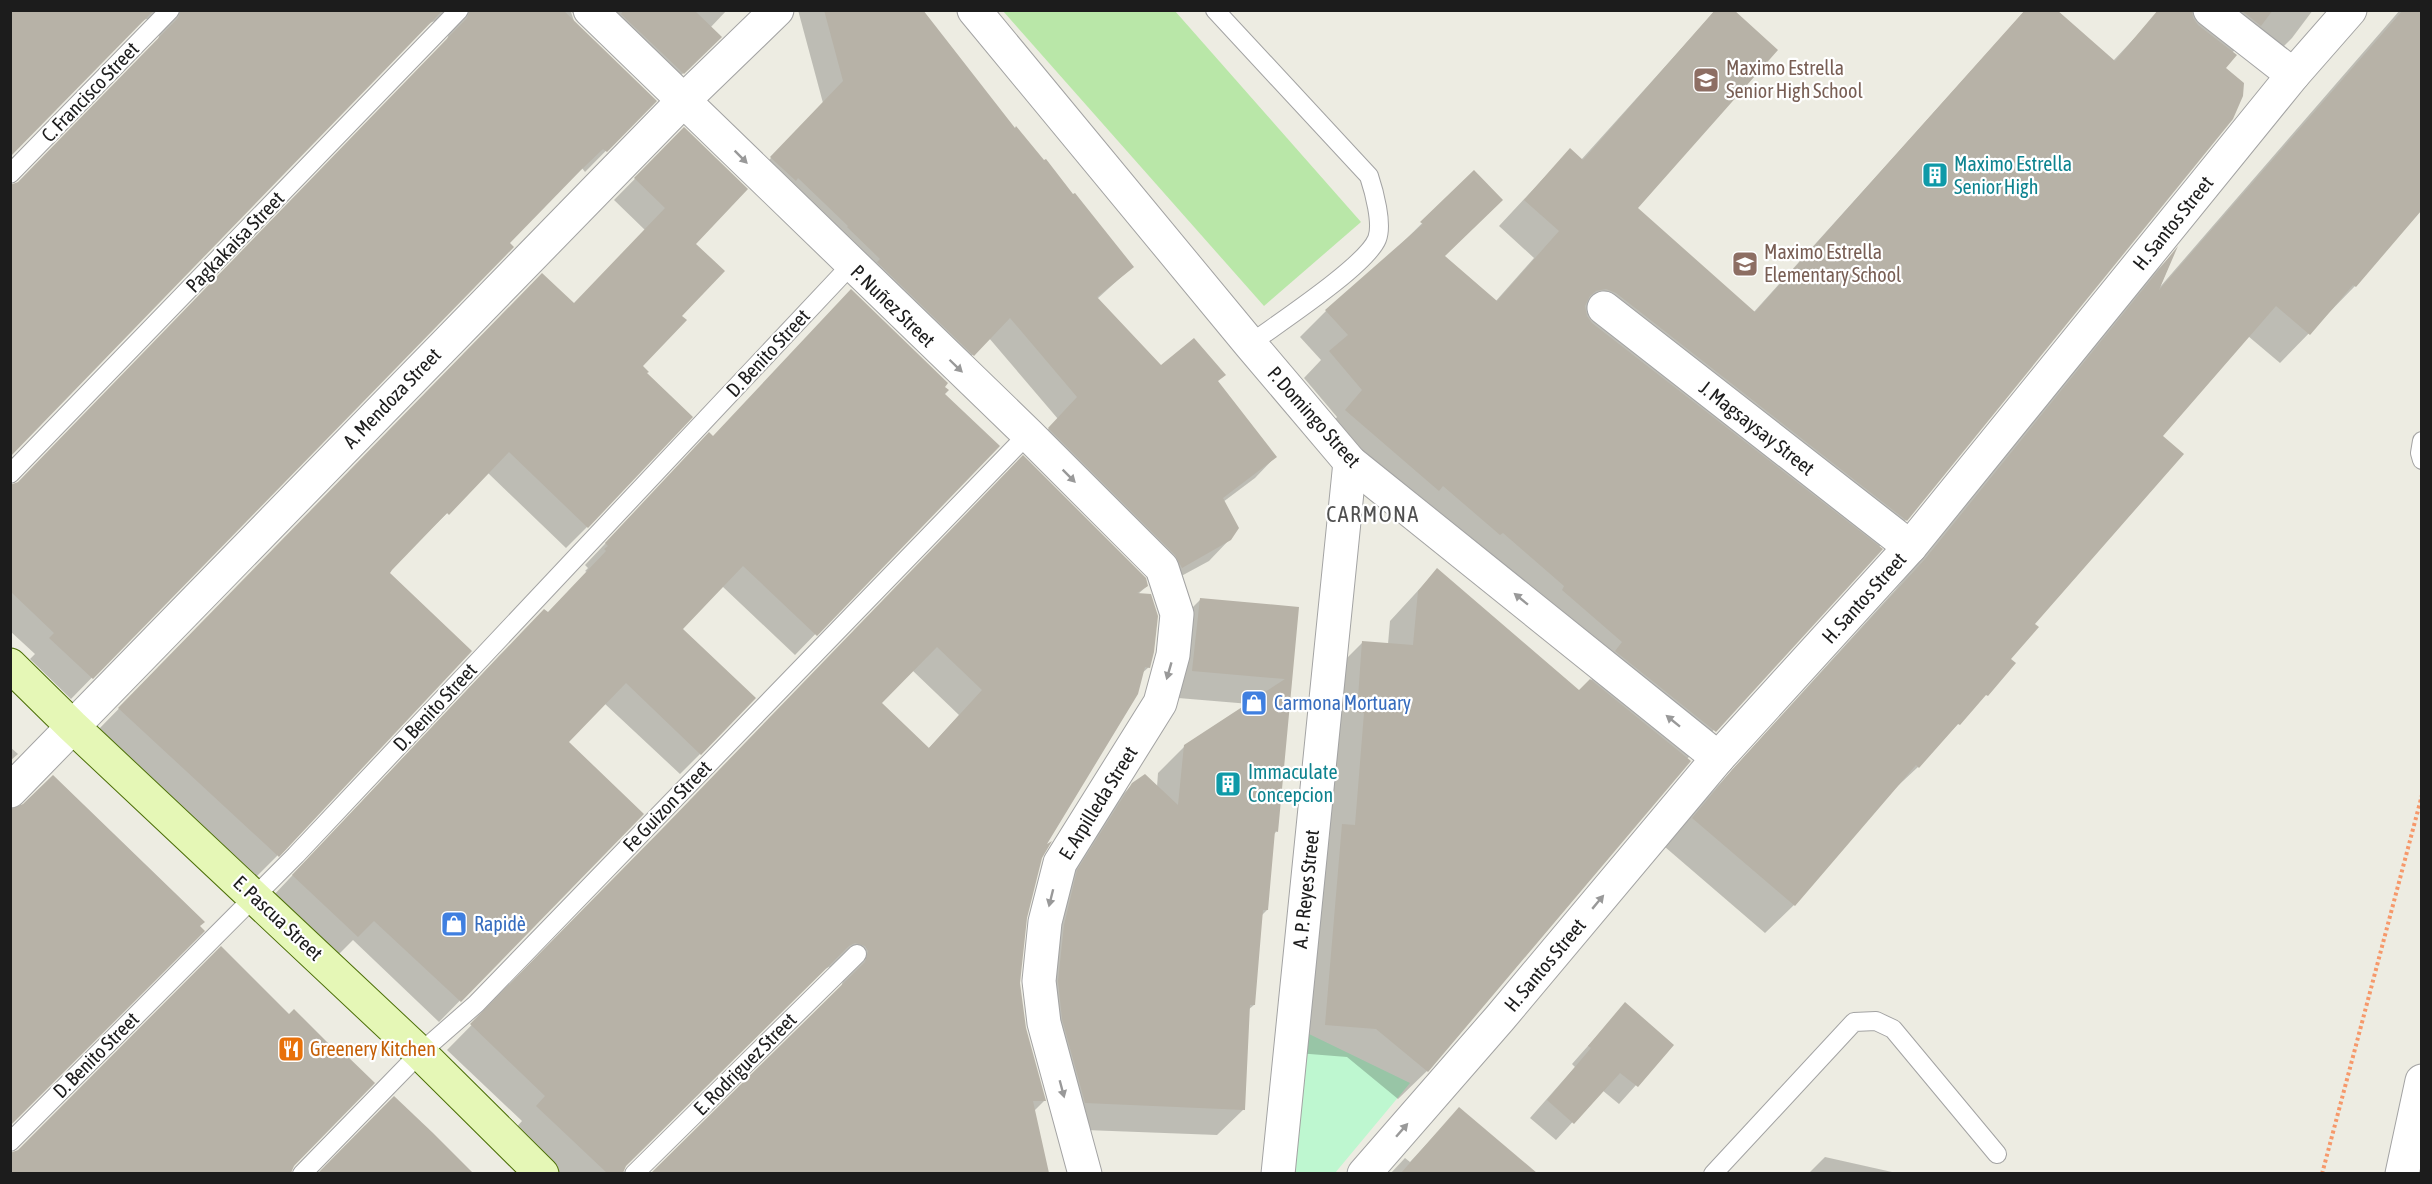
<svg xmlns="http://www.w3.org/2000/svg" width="2432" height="1184" font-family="'Asap Condensed',sans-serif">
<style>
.grass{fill:#b9e7a8}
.park{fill:#bef7d0}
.shadow{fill:#0003;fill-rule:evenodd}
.building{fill:#b7b2a7;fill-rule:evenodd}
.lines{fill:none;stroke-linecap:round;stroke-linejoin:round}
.lane-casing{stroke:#a3a3a3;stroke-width:20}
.street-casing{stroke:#a3a3a3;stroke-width:35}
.secondary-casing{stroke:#4c6f07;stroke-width:35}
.path{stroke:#f6986a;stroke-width:4;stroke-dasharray:3 3;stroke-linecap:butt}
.lane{stroke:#fff;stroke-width:18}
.street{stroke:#fff;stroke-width:33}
.secondary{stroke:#e5f7b6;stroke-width:33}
.oneway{fill:#999}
.labels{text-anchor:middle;stroke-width:4.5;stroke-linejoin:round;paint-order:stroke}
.education-label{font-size:20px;fill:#785e54;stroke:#fff;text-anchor:start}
.street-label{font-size:20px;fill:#1c1c1c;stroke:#fff}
.culture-label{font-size:20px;fill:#0d838f;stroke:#fff;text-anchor:start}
.shop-label{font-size:20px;fill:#366cbe;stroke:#fff;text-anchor:start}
.food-label{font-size:20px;fill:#c56008;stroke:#fff;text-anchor:start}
.quarter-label{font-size:22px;letter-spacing:1.5px;fill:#4f4f4f;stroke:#fff}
</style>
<rect width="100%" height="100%" fill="#edece2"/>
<!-- grass -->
<path class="grass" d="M1003,11H1175L1361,222L1264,306Z"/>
<!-- park -->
<path class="park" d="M1309,1034L1410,1083L1335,1173L1290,1174Z"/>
<!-- shadow -->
<g class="shadow">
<path d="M10,10H449L440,19L18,184L158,40L161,28L157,22L146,19L141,22Z"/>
<path d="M468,10H727L710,28L720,37L662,94L582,17L571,12L575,24L655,101L585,172L582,168L508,243L512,247L71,699L30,659L35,654L10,631V486L18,484L447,40L450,29Z"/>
<path d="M798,10H921L1015,130L1132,267L1097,299L1161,367L1217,382L1275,457L1255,478L1223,502L1230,539L1209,561L1161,587L1029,449L1058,419L989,338L953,375L751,179L823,103Z"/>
<path d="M1716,10L1636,209L1753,313L2026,10L2113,61L2159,12L2313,10L2292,38L2266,64L2241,43L2232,53L1906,520L1878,548L1880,550L1687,759L1689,761L1427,1071L1398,1099L1347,1057L1297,1053L1314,854L1329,840L1336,741L1334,671L1363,642L1388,644L1390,621L1437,570L1579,692L1592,679L1590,678L1597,669L1320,437L1337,417L1304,378L1321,360L1300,337L1326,311L1396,249L1474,172L1443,257L1495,302L1534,258L1499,226L1570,150L1581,160Z"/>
<path d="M2400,10H2422V209L2355,286L2280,363L2248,336L2161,436L2009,659L2014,663L1918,767L1888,795L1794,905L1765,933L1665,847L1704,801L1896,589L2150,277L2174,253L2160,287Z"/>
<path d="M684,129L694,244L680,316L640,366L587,527L566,548L488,473L390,569L277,856L256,877L98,730L521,296L574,305L645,230L614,200Z"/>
<path d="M943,394L998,446L795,655L722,586L681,629L700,754L680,774L604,703L567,742L642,814L439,1022L353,940L337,956L272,897L500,655L547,614L587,572L585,571L588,568L585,565L689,455L712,437Z"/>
<path d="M999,482L1147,586L1138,594L1149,667L1141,674L1042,850L1025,917L1019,983L1024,1028L1044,1101L1033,1112L1047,1174H653L841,988L844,976L840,970L829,967L823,970L625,1166L622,1174H557L513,1131L522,1121L447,1050L637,857ZM912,670L959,715L928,749L879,703Z"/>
<path d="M1200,600L1297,608L1277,831L1273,835L1267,910L1261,916L1254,1005L1248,1010L1244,1109L1217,1135L1059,1129L1052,898L1106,811L1133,784L1157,787L1158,773L1185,746L1250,704L1166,697L1174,626Z"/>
<path d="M10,747L18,754L10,761Z"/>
<path d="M1625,1004L1672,1045L1619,1104L1602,1090L1556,1140L1530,1118L1575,1067L1572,1064Z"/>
<path d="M394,1098L471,1174H320Z"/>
<path d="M1459,1109L1524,1164L1516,1174H1390L1405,1158L1410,1162Z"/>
<path d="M10,1154L293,1165L290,1174H10Z"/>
<path d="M1825,1157L1901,1174H1808Z"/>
</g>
<!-- building -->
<g class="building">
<path d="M10,10H154L10,157Z"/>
<path d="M181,10H443L10,457V185L18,182L178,18Z"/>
<path d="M470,10H563L657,101L607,152L603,149L581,170L510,243L514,247L93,679L49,638L54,633L10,591V485L18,482L467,18Z"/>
<path d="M624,10H694L722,37L684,74L621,14Z"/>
<path d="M824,10H923L1015,128L1016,126L1044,160L1046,159L1073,194L1075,193L1134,267L1097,297L1161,365L1194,338L1226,375L1218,381L1277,457L1223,498L1239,528L1231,540L1182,568L1175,555L1048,428L1077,397L1010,318L974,356L877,262L880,259L847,227L848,226L798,178L796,181L770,157L843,81Z"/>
<path d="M1715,10H1734L1778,50L1638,208L1755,312L2025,10H2057L2115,61L2158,10H2192L2193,18L2198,25L2237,55L2226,68L2244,83L2243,96L2233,119L1907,521L1616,293L1606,289L1596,291L1590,296L1585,306L1587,316L1592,323L1883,549L1716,732L1615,651L1622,642L1562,590L1564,586L1503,533L1500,535L1443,486L1439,491L1345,410L1362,390L1329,351L1348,335L1325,310L1423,224L1420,222L1474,170L1503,200L1445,256L1497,301L1559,231L1524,200L1570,148L1583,160Z"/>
<path d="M2241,10H2273L2261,26Z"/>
<path d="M2403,10H2421V211L2356,287L2353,285L2310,335L2276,306L2163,436L2184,454L2035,624L2039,627L2011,659L2016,663L1988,696L1986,695L1960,725L1958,724L1919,768L1916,765L1795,906L1692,818L1732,770L1925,559L2178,246L2159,290Z"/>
<path d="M684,127L748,189L696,244L725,271L682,316L687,320L643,366L649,372L647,373L693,417L588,528L509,452L449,515L447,513L392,570L390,573L472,651L279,857L118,708L542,273L574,303L665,208L634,178Z"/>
<path d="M851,289L948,383L945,387L949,390L945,394L1000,446L817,636L743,566L683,629L756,698L701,755L626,683L569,742L644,814L461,1002L374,921L358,937L292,875L521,633L544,609L548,612L606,551L604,549L608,546L605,543L709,432L713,436Z"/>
<path d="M1023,455L1146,578L1148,586L1137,593L1151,594L1158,616L1154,652L1150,668L1145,667L1138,694L1047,844L1052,841L1042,858L1027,918L1020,983L1026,1028L1046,1101H1033L1049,1173H651L865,962L868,951L865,946L855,943L849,946L626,1166L623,1173H607L536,1106L545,1096L470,1024L661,830ZM937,647L982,690L929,748L882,703Z"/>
<path d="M1437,568L1579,690L1590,679L1691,761L1428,1072L1376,1029L1325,1025L1342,824L1355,825L1364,713L1357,712L1362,641L1413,645L1418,591Z"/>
<path d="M1200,598L1299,607L1278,832L1275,831L1268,910H1263L1255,1005H1250L1245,1110L1085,1103L1062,1019L1058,981L1064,925L1077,870L1132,783L1145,774L1178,805L1184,745L1285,679L1192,671Z"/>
<path d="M53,775L205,922L200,926L205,931L10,1126V809L23,804Z"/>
<path d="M221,946L289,1014L294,1009L339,1054L342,1051L375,1083L294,1166L291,1173H10V1153L18,1150Z"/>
<path d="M1625,1002L1674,1045L1638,1087L1620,1073L1574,1124L1547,1100L1591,1048L1588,1046Z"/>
<path d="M394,1096L433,1133L473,1173H318Z"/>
<path d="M1459,1107L1537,1173H1401Z"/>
</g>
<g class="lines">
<defs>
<g id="lane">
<path d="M1215,10L1369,176C1374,191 1383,224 1377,239C1366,266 1277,324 1250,344"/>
<path d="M10,174L170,10"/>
<path d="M2422,441L2420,453L2422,460"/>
<path d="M10,474L459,10"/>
<path d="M10,1142L296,855L851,265"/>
<path d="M302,1174L420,1053L476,1004L1028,434"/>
<path d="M634,1174L857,954"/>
<path d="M1713,1174L1854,1022L1876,1021L1893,1029L1997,1154"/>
</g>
<g id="street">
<path d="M590,10L1028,434L1162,568L1177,614L1173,655L1160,703L1060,863L1045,922L1039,981L1044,1023L1085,1174"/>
<path d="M974,10L1250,344L1350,462L1718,758"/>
<path d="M2210,10L2293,75"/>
<path d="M1604,308L1910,547"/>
<path d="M10,791L683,101L777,10"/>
<path d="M1278,1174L1350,462"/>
<path d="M1364,1174L1500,1018L1718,758L1910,547L2293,75L2350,10"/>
<path d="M2402,1174L2422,1081"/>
</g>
<path id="secondary" d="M10,665L72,726L420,1053L542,1174"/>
</defs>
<!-- lane casing -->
<use href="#lane" class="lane-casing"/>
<!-- street casing -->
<use href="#street" class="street-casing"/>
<!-- secondary casing -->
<use href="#secondary" class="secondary-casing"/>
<!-- path -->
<path class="path" d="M2322,1174L2422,795"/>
<!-- lane -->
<use href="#lane" class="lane"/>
<!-- street -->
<use href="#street" class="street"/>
<!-- secondary -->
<use href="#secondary" class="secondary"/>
</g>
<!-- one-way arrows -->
<defs><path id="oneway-solid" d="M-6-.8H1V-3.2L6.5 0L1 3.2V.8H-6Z" transform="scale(1.5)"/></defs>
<g class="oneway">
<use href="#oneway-solid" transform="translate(741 157) rotate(45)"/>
<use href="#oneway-solid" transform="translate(956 366) rotate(44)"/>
<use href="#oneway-solid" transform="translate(1069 476) rotate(45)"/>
<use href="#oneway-solid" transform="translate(1521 599) rotate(-141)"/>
<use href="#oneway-solid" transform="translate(1169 671) rotate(106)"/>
<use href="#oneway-solid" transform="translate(1673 721) rotate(-141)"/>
<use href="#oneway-solid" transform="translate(1051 898) rotate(104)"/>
<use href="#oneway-solid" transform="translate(1598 902) rotate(-50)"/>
<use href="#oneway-solid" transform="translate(1062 1089) rotate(75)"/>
<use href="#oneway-solid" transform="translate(1402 1130) rotate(-49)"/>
</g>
<!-- icons -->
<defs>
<symbol id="school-square" viewBox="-11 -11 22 22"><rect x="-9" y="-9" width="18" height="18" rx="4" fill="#8d6e63" stroke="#fff"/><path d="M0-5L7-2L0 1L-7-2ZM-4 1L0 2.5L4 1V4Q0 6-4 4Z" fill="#fff"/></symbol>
<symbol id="building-square" viewBox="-11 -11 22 22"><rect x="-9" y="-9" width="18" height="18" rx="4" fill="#0f9aa8" stroke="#fff"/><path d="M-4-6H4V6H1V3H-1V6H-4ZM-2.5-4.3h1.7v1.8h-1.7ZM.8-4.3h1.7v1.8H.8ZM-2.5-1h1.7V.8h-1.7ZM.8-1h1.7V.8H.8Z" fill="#fff"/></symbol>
<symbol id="shop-square" viewBox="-11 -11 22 22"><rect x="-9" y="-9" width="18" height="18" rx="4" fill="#3f7fe0" stroke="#fff"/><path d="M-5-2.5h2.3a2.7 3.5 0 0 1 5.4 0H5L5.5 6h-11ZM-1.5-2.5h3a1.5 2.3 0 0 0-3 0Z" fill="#fff"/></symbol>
<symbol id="restaurant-square" viewBox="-11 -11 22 22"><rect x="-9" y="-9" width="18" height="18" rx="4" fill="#e8710a" stroke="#fff"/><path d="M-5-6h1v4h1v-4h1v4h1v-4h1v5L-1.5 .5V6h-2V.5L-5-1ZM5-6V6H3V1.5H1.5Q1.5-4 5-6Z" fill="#fff"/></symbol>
</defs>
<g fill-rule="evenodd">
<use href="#school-square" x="1691" y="65" width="30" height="30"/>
<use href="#building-square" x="1920" y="160" width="30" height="30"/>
<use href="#school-square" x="1730" y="249" width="30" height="30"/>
<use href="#shop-square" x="1239" y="688" width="30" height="30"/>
<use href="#building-square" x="1213" y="769" width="30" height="30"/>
<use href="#shop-square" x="439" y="909" width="30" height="30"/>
<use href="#restaurant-square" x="276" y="1034" width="30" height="30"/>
</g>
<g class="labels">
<!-- education labels -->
<g class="education-label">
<text x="1726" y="75">Maximo Estrella<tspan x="1726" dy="23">Senior High School</tspan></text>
<text x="1764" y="259">Maximo Estrella<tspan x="1764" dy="23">Elementary School</tspan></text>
</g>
<!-- street labels -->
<g class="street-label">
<text transform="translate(90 92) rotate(-46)" y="7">C. Francisco Street</text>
<text transform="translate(2173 223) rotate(-51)" y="7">H. Santos Street</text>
<text transform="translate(235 242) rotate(-46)" y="7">Pagkakaisa Street</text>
<text transform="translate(893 306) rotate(44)" y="7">P. Nuñez Street</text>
<text transform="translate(768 353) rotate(-47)" y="7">D. Benito Street</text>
<text transform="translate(392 398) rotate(-46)" y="7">A. Mendoza Street</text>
<text transform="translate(1314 417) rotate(48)" y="7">P. Domingo Street</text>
<text transform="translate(1757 428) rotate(38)" y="7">J. Magsaysay Street</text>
<text transform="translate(1864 598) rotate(-48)" y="7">H. Santos Street</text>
<text transform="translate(435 707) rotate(-47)" y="7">D. Benito Street</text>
<text transform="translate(1098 803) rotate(-58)" y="7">E. Arpilleda Street</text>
<text transform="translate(667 806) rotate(-46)" y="7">Fe Guizon Street</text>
<text transform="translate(1306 889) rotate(-84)" y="7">A. P. Reyes Street</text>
<text transform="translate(278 918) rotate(43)" y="7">E. Pascua Street</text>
<text transform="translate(1545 965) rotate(-50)" y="7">H. Santos Street</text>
<text transform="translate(96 1055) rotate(-45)" y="7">D. Benito Street</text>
<text transform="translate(745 1064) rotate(-45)" y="7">E. Rodriguez Street</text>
</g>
<!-- culture labels -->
<g class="culture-label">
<text x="1954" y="171">Maximo Estrella<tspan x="1954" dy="23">Senior High</tspan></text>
<text x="1248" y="779">Immaculate<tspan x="1248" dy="23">Concepcion</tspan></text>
</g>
<!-- shop labels -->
<g class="shop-label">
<text x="1274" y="710">Carmona Mortuary</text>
<text x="474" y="931">Rapidè</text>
</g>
<!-- food labels -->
<g class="food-label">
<text x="310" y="1056">Greenery Kitchen</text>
</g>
<!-- quarter labels -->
<g class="quarter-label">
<text x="1373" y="522">CARMONA</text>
</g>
</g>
<!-- border -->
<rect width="2432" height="1184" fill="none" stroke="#1c1c1c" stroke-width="24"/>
</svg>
